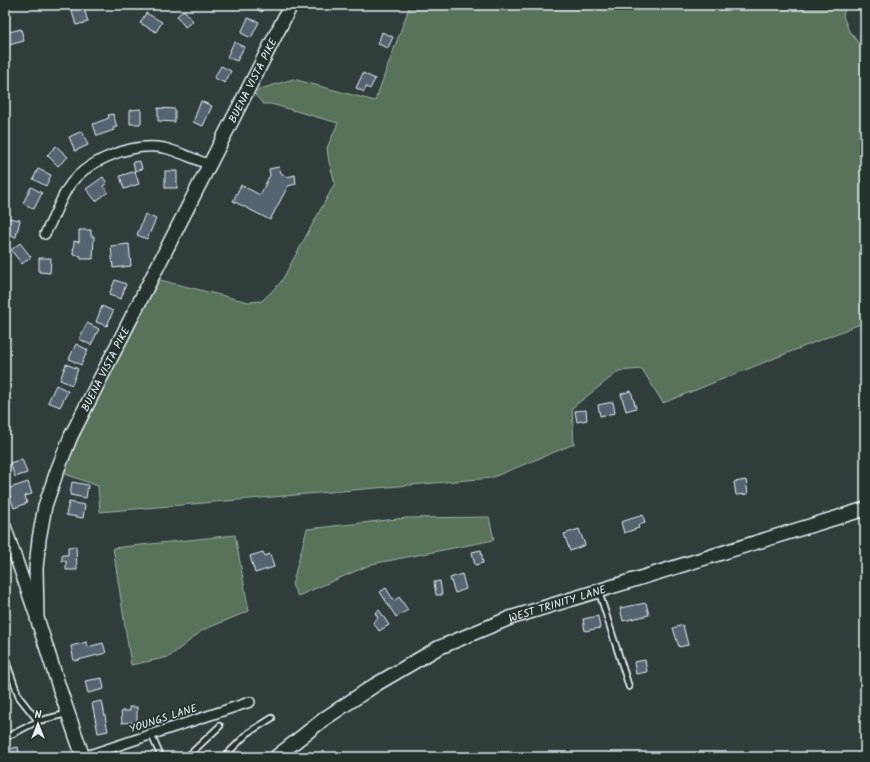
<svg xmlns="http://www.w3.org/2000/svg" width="870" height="762" font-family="Kalam,sans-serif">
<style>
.green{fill:#58735a;stroke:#a0b2a9}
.building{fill:#566471;stroke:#e8f1f8}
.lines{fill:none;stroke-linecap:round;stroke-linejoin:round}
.service-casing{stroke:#e8f1f8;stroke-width:8}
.minor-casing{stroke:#e8f1f8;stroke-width:12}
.tertiary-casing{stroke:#e8f1f8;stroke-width:14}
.secondary-casing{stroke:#e8f1f8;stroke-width:16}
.service{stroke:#26332d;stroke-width:4.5}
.minor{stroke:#26332d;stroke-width:9}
.tertiary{stroke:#26332d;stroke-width:11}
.secondary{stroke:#26332d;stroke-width:13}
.labels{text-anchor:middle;stroke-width:3.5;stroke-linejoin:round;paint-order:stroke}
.street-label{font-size:11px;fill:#e8f1f8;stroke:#26332d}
</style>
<rect width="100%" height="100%" fill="#303d3b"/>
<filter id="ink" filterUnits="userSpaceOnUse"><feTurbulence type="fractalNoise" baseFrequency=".025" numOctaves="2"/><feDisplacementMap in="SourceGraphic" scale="8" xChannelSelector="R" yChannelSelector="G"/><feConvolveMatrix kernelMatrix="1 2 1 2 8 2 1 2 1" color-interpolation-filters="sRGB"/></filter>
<g filter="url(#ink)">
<!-- green -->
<g class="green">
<path d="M410,5H846L843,16L849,31L865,51V322L663,403L642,369L619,371L572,408L574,444L491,478L100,512L98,486L57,471L152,278L248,302L262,301L281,282L335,183L329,162L327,148L338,123L271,104H263L255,95L260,89L293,79L375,101Z"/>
<path d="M489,517L494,540L372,564L298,596L292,585L307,529L406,518Z"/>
<path d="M235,535L249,611L203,630L169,657L131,665L113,548Z"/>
</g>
<!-- building -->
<g class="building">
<path d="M70,5H83L88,22L76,25Z"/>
<path d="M248,5H265L262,12Z"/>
<path d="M184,10L193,21L185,27L177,16Z"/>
<path d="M146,13L162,22L156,32L140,23Z"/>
<path d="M248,18L259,22L251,38L241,33Z"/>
<path d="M21,29L24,41L5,46V33Z"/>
<path d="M382,32L393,37L388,48L378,44Z"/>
<path d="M234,42L244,47L237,61L227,57Z"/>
<path d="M221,66L231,71L225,83L214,78Z"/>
<path d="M363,73L375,79L370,89L366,87L364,92L356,88Z"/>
<path d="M201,101L212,106L203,126L193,122Z"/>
<path d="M158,108L175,109V122L158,121Z"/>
<path d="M141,109V124H130V110Z"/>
<path d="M113,114L117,127L113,128L114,130L97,136L93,124L109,118L108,115Z"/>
<path d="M82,131L88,145L75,151L69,137Z"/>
<path d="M56,146L68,157L58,166L47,155Z"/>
<path d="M140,161L142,169L135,171L133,162Z"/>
<path d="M279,167L281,173L287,177L295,175L296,184L288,186L270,220L233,201L241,185L260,195L270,175L269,169Z"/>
<path d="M38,169L51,175L46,186L33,179Z"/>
<path d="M135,171L139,184L124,189L120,176Z"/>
<rect x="165" y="171" width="12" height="17"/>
<path d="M103,177L107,183L103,186L108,192L96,201L86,189Z"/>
<path d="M31,187L42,193L34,209L23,203Z"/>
<path d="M145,214L156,219L147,239L137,235Z"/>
<path d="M7,218L20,220L16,237L5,235Z"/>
<path d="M79,230H91V236H94L93,259H81V256L73,255L74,241L79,242Z"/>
<path d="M20,243L31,257L22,264L11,250Z"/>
<path d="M129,244L131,266L113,268L111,246Z"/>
<path d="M39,258H51L50,273L39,272Z"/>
<path d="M115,280L126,284L121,299L109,295Z"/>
<path d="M102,306L113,311L107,326L96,322Z"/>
<path d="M87,323L99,329L91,345L79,339Z"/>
<path d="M76,344L88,350L81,365L69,359Z"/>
<path d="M66,364L78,369L72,385L60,380Z"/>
<path d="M56,385L68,391L60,407L48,402Z"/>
<path d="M631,391L636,408L626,411L621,394Z"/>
<path d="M613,402L615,413L600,416L598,405Z"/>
<path d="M586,410L587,420L577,422L575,411Z"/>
<path d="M22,459L27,473L15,477L10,463Z"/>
<path d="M746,480L748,494L736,495L734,482Z"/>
<path d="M28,482L32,494L25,496L27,503L14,508L7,489Z"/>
<path d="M72,482L88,485L86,498L70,495Z"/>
<path d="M69,502L85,505L83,518L66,515Z"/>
<path d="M643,515L645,523L638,525L639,528L624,533L621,522Z"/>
<path d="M579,529L585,545L570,551L564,534Z"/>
<path d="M76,546L77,570H66V561H62V555H68V547Z"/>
<path d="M481,550L483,563L475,565L472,552Z"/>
<path d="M263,552L265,556L270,554L274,567L255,573L250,556Z"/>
<path d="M462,574L466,589L455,593L450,578Z"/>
<path d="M440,581L442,595H436L434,582Z"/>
<path d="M386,588L394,601L399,597L408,610L396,617L380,592Z"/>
<path d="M646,603L649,615L623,621L620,608Z"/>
<path d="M379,610L389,625L379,631L373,622L378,618L375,613Z"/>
<path d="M598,616L600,628L585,631L583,619Z"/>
<path d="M683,625L688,645L679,647L673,628Z"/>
<path d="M87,642L88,647L103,643L106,653L74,661L71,646Z"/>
<path d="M645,660L647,672L636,674L634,662Z"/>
<path d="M102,678L104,689L88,693L85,681Z"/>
<path d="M102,701L108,731L98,733L92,703Z"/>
<path d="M129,707H137V722L122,723L121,711H130Z"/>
<path d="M18,747L20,757H5V750Z"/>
</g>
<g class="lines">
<defs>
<g id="service">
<path d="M599,592L629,687"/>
<path d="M5,658L19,697L38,721"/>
<path d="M151,734L161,757"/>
<path d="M5,738L38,721L66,714"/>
<path d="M187,757L220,726"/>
<path d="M224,757L248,733L272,718"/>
</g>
<g id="minor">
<path d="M45,234C53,219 59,203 67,189C84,161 132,142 164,148C178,151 196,160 210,165"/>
<path d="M83,757L250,702"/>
</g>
<path id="tertiary" d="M5,526L35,614"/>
<g id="secondary">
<path id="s1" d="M83,757L60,690L37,618L36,568L39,539L45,506L57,471L71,436L291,5"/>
<path id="s2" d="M276,757L324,719L375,685L438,648L510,618L865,509"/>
</g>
</defs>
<!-- service casing -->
<use href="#service" class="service-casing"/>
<!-- minor casing -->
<use href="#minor" class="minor-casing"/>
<!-- tertiary casing -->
<use href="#tertiary" class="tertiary-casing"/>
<!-- secondary casing -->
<use href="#secondary" class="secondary-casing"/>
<!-- service -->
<use href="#service" class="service"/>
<!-- minor -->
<use href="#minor" class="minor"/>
<!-- tertiary -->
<use href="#tertiary" class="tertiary"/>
<!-- secondary -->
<use href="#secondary" class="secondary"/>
</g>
</g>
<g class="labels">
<!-- street labels -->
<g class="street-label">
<text dy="4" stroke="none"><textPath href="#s1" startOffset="733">BUENA VISTA PIKE</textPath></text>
<text dy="4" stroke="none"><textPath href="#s1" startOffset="409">BUENA VISTA PIKE</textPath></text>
<text dy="4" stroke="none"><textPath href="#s2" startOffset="323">WEST TRINITY LANE</textPath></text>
<text transform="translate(163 718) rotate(-18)" y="4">YOUNGS LANE</text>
</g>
</g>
<!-- margin -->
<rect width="870" height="762" fill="none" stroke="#26332d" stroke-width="20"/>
<rect x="10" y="10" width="850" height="742" fill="none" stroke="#e8f1f8" stroke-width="1.5" filter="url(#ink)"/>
<!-- north arrow -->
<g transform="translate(38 724)" stroke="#26332d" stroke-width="3" paint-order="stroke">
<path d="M0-3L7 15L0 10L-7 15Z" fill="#e8f1f8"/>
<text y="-6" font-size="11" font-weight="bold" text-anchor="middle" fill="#e8f1f8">N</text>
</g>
</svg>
